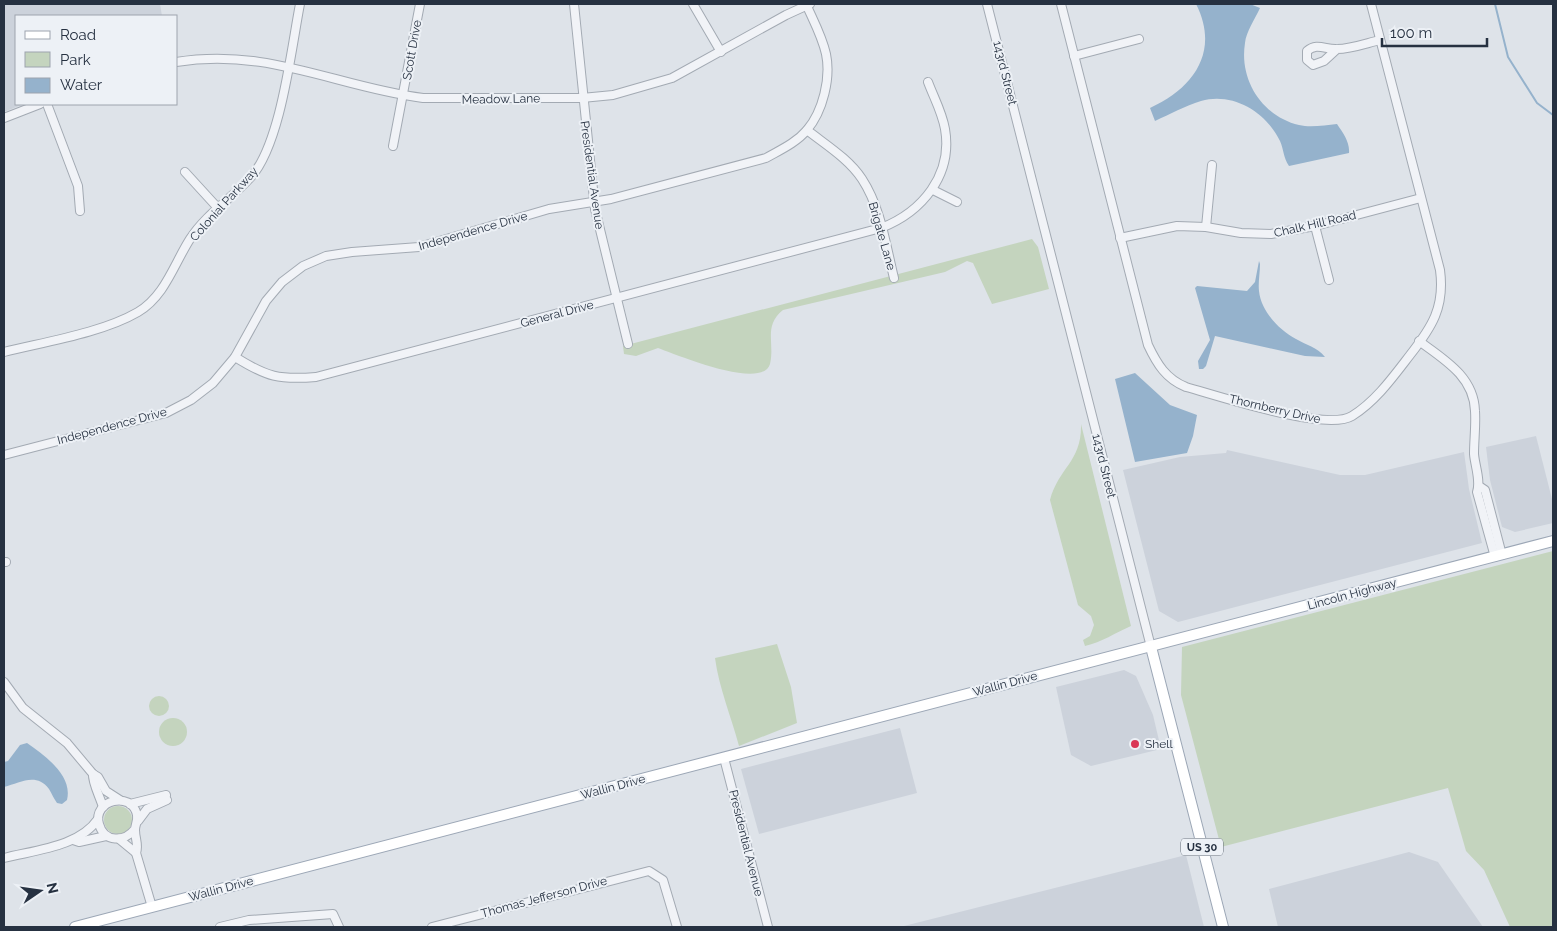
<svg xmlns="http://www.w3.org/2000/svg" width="1557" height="931" font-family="Raleway,sans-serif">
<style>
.built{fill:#ccd2db}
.green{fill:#c4d4be}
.water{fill:#95b2cc}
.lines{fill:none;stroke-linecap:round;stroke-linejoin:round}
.stream{stroke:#95b2cc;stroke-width:2}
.minor-casing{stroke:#a3aab3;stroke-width:10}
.major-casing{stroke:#9ca7b6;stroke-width:12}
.minor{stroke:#f1f3f7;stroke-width:8}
.major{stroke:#fff;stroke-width:10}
.poi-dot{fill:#da3756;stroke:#edf1f6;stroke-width:2}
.labels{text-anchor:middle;stroke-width:4;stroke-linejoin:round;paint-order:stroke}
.shield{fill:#edf1f6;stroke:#626b77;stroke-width:1}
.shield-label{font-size:11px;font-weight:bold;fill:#263141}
.street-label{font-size:12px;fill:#263141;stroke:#edf1f6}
.poi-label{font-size:12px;fill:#263141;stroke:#edf1f6;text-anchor:start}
</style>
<rect width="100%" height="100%" fill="#dee3e9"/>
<!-- built -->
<g class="built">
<path d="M4,4H160L162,16H16V104H24L4,112Z"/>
<path d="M1536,436L1553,503V523L1515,532L1502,527L1490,480L1486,447Z"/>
<path d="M1227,450L1340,475H1365L1464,452L1469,489L1482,543L1178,622L1159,611L1123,470L1180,457L1226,453Z"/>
<path d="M1124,670L1136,676L1153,715L1161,749L1091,766L1071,755L1056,687Z"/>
<path d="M900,728L917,793L759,834L741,769Z"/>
<path d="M1409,852L1438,862L1483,927H1278L1269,889Z"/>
<path d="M1186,855L1204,927H900Z"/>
</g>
<!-- green -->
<g class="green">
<path d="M1032,239L1038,247L1049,289L992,304L973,263L967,261L945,272L783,310C763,326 775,343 770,364C762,391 675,354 658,348L636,356L624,354L623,346Z"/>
<path d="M1081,424L1131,626C1115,633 1102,642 1085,646L1083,640L1090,636L1094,625L1091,616L1078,605L1050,500C1059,467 1082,462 1081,424Z"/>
<path d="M1553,551V927H1510L1484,870L1466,851L1448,788L1221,847L1181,695L1182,647Z"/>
<path d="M777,644L791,687L797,723L739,746C731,716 719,688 715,658Z"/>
<circle cx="159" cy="706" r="10"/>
<circle cx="173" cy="732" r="14"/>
<circle cx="118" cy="820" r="14"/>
</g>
<!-- water -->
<g class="water">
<path d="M1196,4H1250L1260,8C1255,19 1246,32 1245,43C1239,80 1262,116 1299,125C1311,128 1325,125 1337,124C1343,133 1350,142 1349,153L1289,166C1283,157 1284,150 1280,141C1266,112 1233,92 1201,101C1185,106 1170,114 1155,121L1150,108C1194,88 1220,51 1196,4Z"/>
<path d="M1259,261L1260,264C1260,273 1258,283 1259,291C1261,311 1279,330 1296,339C1306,345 1317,347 1325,357L1305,356L1215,336L1206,366L1203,369H1199L1198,361L1210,340L1195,288L1197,286L1247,291L1255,282Z"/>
<path d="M1135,373L1170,405L1197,415L1193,436L1187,453L1135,462L1115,379Z"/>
<path d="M27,743C45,756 73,775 67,800L62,804L57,803C54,799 52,794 49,789C36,772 20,783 4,787V762L8,761L20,745Z"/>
</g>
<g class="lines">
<!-- stream -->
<path class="stream" d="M1495,4L1508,57L1537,103L1553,115"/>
<defs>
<g id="minor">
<path d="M574,4L595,209L628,344"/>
<path d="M693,4L721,52"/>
<path d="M987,4L1151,647"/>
<path d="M1061,4L1148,345C1157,364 1166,379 1186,387C1219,396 1326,432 1352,416C1376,401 1393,377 1410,355C1432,327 1445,307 1440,270L1371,4"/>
<path d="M1337,49L1324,61L1313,65L1307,60V51C1317,42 1326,50 1337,49C1351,49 1367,43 1380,40"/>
<path d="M1074,56L1139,39"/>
<path d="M176,62C268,47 337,87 423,98H582L613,95L672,78L786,15L810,4"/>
<path d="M47,104L78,186L80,211"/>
<path d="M4,118L40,104"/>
<path d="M807,130C826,145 849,159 862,179C881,208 886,246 894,278"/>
<path d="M393,146L420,4"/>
<path d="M185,172L217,207"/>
<path d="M933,190L957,202"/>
<path d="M1315,226L1329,280"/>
<path d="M1206,227L1212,165"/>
<path d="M1120,238L1177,226L1206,227L1241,233L1271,234L1315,226L1421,198"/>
<path d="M1419,341C1445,360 1474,377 1475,411C1476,425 1474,440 1474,454C1475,466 1481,481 1477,492L1495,557"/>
<path d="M4,352C44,342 102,333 138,312C165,296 174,264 190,239C206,214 231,199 251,177C281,143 291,50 300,4"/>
<path d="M235,357C267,377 279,380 316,377L881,228C922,212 953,175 945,129C942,112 934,98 928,82"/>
<path d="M4,455L166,413L191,400L213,383L235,357L266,301L282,282L303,266L326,256L352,252L419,247L549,209L611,199L766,158C780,150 796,143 807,130C823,111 831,78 826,54C822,36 813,20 806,4"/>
<path d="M1479,486L1485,490L1502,555"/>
<path d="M4,562H6"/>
<path d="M4,682L23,708L67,743L93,774L98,777L106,791L120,800"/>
<path d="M724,758L768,927"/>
<path d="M93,774C92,782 100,797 103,807"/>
<path d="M130,804L166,795"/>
<path d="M138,821L147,809L167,800"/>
<path d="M135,829C125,842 104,843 99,824C92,800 132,790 137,815C138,821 135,825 135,830C135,839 139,845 136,853L152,907"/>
<path d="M119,839L136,853"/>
<path d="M73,840L79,842L106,836"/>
<path d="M4,858C35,850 79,847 98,819"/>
<path d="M220,927L249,920L333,914L339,927"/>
<path d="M432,927L649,871L663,880L677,927"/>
</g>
<g id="major">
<path d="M1151,647L1223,927"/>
<path d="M75,927L1553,541"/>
</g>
</defs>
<!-- minor casing -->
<use href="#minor" class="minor-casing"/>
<!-- major casing -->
<use href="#major" class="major-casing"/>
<!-- minor -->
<use href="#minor" class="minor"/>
<!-- major -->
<use href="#major" class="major"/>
</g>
<!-- markers -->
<circle class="poi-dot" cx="1135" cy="744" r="5"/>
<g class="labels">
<!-- shield labels -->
<rect class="shield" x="1181" y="838.5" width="42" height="17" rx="4"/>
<g class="shield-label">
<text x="1202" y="851">US 30</text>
</g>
<!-- street labels -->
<g class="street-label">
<text transform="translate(412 50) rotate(-80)" y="4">Scott Drive</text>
<text transform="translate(1005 73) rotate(76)" y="4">143rd Street</text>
<text transform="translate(501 99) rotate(-1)" y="4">Meadow Lane</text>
<text transform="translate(592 175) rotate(82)" y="4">Presidential Avenue</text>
<text transform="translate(224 204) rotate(-48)" y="4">Colonial Parkway</text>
<text transform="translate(1315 224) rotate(-13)" y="4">Chalk Hill Road</text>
<text transform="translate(473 231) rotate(-16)" y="4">Independence Drive</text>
<text transform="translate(882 236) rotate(74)" y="4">Brigate Lane</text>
<text transform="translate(557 314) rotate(-15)" y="4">General Drive</text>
<text transform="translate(1275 409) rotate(13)" y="4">Thornberry Drive</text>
<text transform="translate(112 426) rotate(-15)" y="4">Independence Drive</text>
<text transform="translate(1104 466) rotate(76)" y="4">143rd Street</text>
<text transform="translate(1352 594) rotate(-15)" y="4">Lincoln Highway</text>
<text transform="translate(1005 684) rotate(-15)" y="4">Wallin Drive</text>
<text transform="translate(613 787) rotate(-15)" y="4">Wallin Drive</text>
<text transform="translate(746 843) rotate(76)" y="4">Presidential Avenue</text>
<text transform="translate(221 889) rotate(-15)" y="4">Wallin Drive</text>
<text transform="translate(544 897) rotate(-15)" y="4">Thomas Jefferson Drive</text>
</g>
<!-- poi labels -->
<g class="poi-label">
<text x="1145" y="748">Shell</text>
</g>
</g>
<!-- border -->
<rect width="1557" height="931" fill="none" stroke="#263141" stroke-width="10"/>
<!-- legend -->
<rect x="15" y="15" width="162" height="90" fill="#edf1f6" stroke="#9da4ae"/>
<rect x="25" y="31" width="25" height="8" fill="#ffffff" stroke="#9da4ae"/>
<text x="60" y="40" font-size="15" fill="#263141">Road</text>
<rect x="25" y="52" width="25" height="15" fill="#c4d4be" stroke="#9da4ae"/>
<text x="60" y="65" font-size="15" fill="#263141">Park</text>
<rect x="25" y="78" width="25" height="15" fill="#95b2cc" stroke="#9da4ae"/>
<text x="60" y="90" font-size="15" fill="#263141">Water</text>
<!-- north arrow -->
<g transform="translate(40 891) rotate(77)" stroke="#edf1f6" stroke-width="4" paint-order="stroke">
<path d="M0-4L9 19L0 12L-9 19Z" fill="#263141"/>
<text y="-8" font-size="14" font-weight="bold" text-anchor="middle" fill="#263141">N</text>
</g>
<!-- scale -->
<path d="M1382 38v8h105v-8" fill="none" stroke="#263141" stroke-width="2.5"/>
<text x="1390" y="38" font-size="15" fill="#263141" stroke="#edf1f6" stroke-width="4" paint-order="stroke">100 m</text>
</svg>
